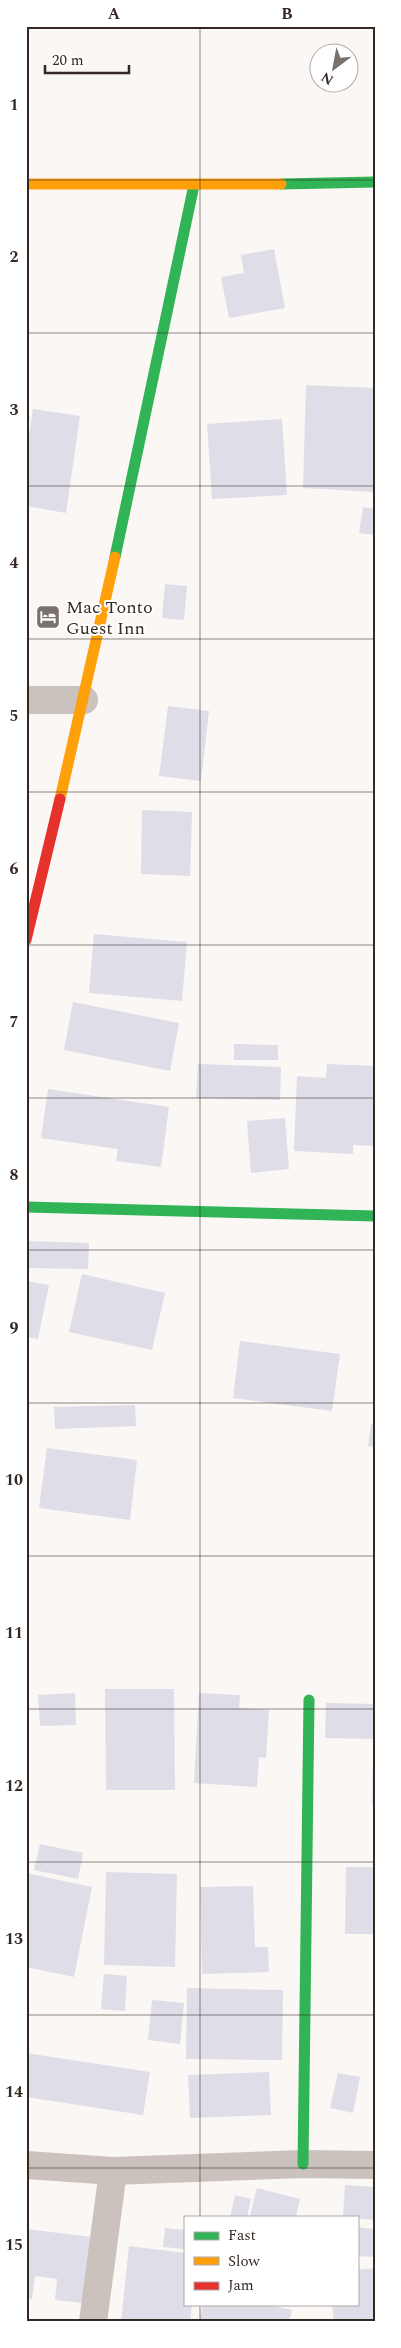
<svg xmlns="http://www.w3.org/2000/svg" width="401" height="2348" font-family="Spectral,serif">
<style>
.building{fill:#dfdde8}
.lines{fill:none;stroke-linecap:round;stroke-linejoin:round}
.street{stroke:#cbc1bd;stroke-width:28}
.fast{stroke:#30b455;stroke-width:11}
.slow{stroke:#ff9f0a;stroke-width:11}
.jam{stroke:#e5322d;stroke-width:11}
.grid{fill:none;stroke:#342823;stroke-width:1;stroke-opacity:0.55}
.labels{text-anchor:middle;stroke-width:4;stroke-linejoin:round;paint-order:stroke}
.poi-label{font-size:18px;fill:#342823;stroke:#fff;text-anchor:start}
.neatline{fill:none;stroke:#342823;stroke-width:2}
.grid-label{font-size:16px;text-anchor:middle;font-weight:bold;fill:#342823}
</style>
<rect width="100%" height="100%" fill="#fbf7f5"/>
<!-- building -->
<g class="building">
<path d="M274,249L285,308L229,318L221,277L244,273L241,255Z"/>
<path d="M306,385L375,388V492L303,488Z"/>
<path d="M33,409L80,416L66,513L26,506V452Z"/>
<path d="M26,416L30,417L27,432H26Z"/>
<path d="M282,419L287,495L212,499L207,424Z"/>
<path d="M363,507L375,509V535L359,533Z"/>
<path d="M165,584L187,586L184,620L162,618Z"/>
<path d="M168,706L209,711L201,781L159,776Z"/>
<path d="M142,810L192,812L190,876L141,874Z"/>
<path d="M94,934L187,942L182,1001L89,993Z"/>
<path d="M73,1002L179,1023L170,1071L64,1050Z"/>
<path d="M234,1044L278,1045V1060H234Z"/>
<path d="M198,1064L281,1067L280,1100L196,1098Z"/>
<path d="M327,1064L375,1066L374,1146L353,1145V1154L294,1151L297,1076L326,1078Z"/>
<path d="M48,1089L169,1107L161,1167L116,1161L118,1149L41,1138Z"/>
<path d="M285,1118L289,1169L251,1173L247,1121Z"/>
<path d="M26,1241L89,1243L88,1269L26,1268Z"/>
<path d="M82,1274L165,1293L152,1350L69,1332Z"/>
<path d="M26,1281L49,1285L38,1339L26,1337Z"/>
<path d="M240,1341L340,1354L332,1411L233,1398Z"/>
<path d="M135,1405L136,1426L55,1429L54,1407Z"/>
<path d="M371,1424H375V1447L368,1446Z"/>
<path d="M47,1448L137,1460L130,1520L39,1508Z"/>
<path d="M105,1689H174L175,1790H106Z"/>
<path d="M75,1693L76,1725L40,1726L38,1695Z"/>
<path d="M199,1693L240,1695L239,1708L269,1710L266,1758L259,1757L257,1787L194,1783Z"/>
<path d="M326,1703L375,1704V1739L325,1738Z"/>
<path d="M373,1759H375V1804H372Z"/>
<path d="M40,1844L83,1853L78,1879L34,1870Z"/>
<path d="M346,1867H375V1934H345Z"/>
<path d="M106,1872L177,1874L175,1967L104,1965Z"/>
<path d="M26,1873L92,1887L74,1977L26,1967Z"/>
<path d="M253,1886L255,1947H268L269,1972L202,1974L200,1887Z"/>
<path d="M104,1974L127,1976L125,2011L101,2009Z"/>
<path d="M187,1988L283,1990L282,2060L186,2059Z"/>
<path d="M152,2000L184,2003L180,2044L148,2040Z"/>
<path d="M26,2053L150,2072L143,2115L26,2097Z"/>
<path d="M269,2072L271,2115L190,2118L188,2075Z"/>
<path d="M338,2073L360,2077L353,2113L330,2108Z"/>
<path d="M345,2185L375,2187V2220L343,2217Z"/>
<path d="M257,2188L300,2199L296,2217L250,2216Z"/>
<path d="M235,2195L251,2199L247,2217H230Z"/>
<path d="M357,2227L375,2229V2257L357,2256Z"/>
<path d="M165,2228L185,2230V2249L163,2247Z"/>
<path d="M26,2229L92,2237L84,2303L55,2300L57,2279L35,2276L32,2299H26Z"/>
<path d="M129,2246L185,2253V2304H192L190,2322H121Z"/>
<path d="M375,2268V2322H334L332,2304H357V2270Z"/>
<path d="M203,2304H264L292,2310L289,2322H199Z"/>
<rect x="26" y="2319" width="52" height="3"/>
</g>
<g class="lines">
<!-- street -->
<g class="street">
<path d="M26,700H84"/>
<path d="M26,2165L113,2171L303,2164L375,2165"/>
<path d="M93,2322L113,2171"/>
</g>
<!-- fast -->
<g class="fast">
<path d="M281,184L375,182"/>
<path d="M115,557L194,185"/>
<path d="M26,1207L375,1216"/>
<path d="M303,2164L309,1700"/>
</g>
<!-- slow -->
<g class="slow">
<path d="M26,184H281"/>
<path d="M60,799L115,557"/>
</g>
<!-- jam -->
<path class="jam" d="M26,940L60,799"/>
</g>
<!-- grid -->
<path class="grid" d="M200,26V2217M26,180H375M26,333H375M26,486H375M26,639H375M26,792H375M26,945H375M26,1098H375M26,1250H375M26,1403H375M26,1556H375M26,1709H375M26,1862H375M26,2015H375M26,2168H375M200,2304V2322"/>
<!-- icons -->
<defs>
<symbol id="hotel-square" viewBox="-11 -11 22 22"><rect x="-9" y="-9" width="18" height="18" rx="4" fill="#7a706c" stroke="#fff"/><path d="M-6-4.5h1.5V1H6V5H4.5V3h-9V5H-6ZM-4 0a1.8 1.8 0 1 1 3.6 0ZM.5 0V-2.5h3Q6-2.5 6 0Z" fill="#fff"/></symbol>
</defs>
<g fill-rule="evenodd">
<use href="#hotel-square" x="34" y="603" width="28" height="28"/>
</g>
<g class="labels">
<!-- poi labels -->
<g class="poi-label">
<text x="66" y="613">Mac Tonto<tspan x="66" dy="21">Guest Inn</tspan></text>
</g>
</g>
<!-- border -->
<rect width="401" height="2348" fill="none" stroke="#ffffff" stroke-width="55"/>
<!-- legend -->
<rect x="184" y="2216" width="175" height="90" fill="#ffffff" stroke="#aea9a7"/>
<rect x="194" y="2232" width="25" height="8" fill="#30b455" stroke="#aea9a7"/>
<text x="228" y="2240" font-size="15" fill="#342823">Fast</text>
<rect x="194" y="2257" width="25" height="8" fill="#ff9f0a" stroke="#aea9a7"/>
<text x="228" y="2266" font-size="15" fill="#342823">Slow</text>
<rect x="194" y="2282" width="25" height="8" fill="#e5322d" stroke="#aea9a7"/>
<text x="228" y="2290" font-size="15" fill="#342823">Jam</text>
<!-- north arrow -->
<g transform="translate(334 68) rotate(212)"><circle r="24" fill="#ffffff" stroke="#aea9a7"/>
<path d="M0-4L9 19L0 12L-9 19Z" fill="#7a706c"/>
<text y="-8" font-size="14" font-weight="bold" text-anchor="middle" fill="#342823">N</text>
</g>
<!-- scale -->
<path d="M45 65v8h84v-8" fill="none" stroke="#342823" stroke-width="2.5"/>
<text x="52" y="65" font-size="15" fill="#342823" stroke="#ffffff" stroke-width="4" paint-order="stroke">20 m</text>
<rect x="28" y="28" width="346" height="2292" class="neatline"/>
<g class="grid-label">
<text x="114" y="19">A</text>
<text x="287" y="19">B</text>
<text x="14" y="110">1</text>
<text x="14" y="262">2</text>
<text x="14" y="415">3</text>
<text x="14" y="568">4</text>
<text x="14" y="721">5</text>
<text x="14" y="874">6</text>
<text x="14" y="1027">7</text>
<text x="14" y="1180">8</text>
<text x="14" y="1333">9</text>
<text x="14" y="1485">10</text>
<text x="14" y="1638">11</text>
<text x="14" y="1791">12</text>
<text x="14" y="1944">13</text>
<text x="14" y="2097">14</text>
<text x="14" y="2250">15</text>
</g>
</svg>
